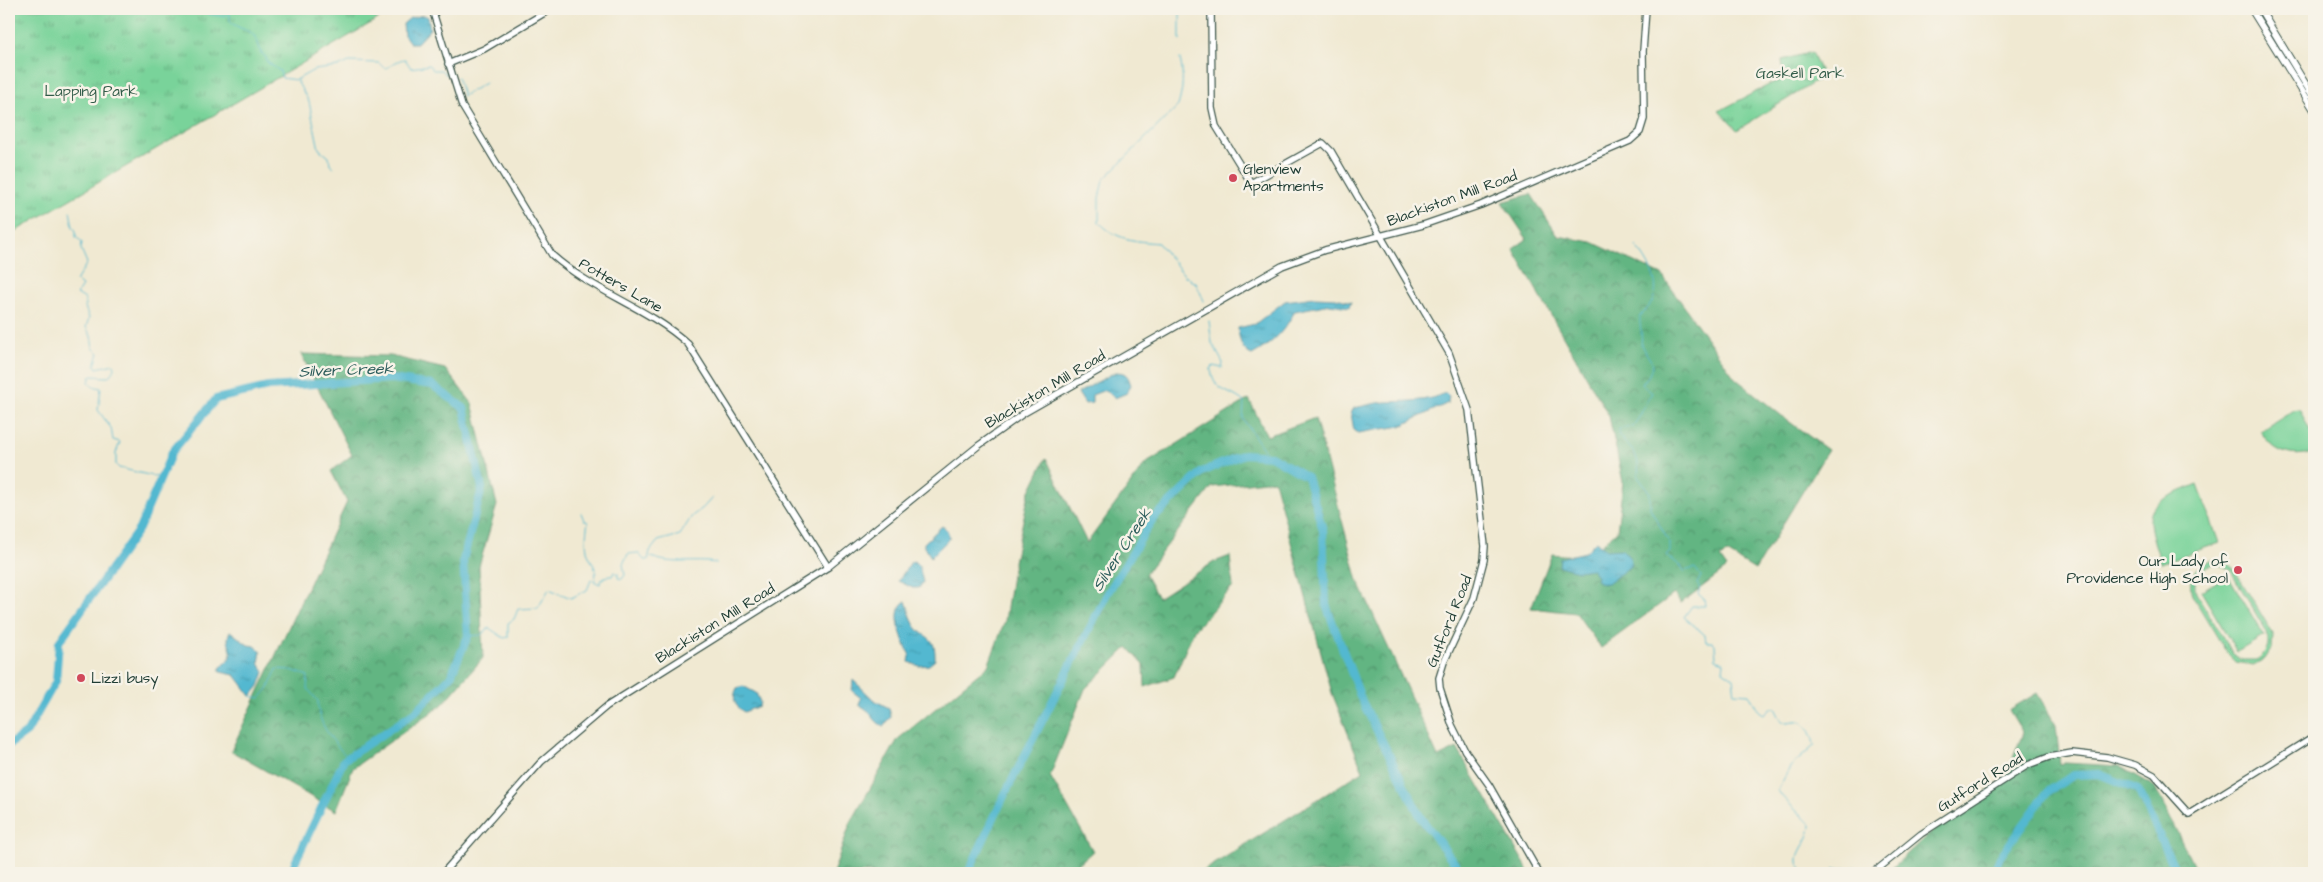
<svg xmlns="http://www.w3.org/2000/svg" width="2323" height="882" font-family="'Architects Daughter',sans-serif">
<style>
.forest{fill:url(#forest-crowns);stroke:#40795b}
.park{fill:url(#park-tufts);stroke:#4c8867}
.garden{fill:#79d39a;stroke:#4c8867;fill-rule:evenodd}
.water{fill:url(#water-ripples);stroke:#387a82}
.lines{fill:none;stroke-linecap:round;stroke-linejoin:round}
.stream{stroke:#52b8d0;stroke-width:1}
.river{stroke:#52b8d0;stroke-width:8}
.secondary-casing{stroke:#3e574c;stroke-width:8}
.primary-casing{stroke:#3e574c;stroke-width:8}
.secondary{stroke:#fff;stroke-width:5.5}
.primary{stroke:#fff;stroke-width:6}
.poi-dot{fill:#d1495b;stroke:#f7f3e8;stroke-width:2}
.labels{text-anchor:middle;stroke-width:5;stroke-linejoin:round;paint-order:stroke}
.park-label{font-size:15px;fill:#315b48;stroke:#f7f3e8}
.poi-label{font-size:15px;fill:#1f3d34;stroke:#f7f3e8;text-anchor:start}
.street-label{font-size:15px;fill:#1f3d34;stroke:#f7f3e8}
.water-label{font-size:16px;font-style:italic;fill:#2c5c5b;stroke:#f7f3e8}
</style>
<defs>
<pattern id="forest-crowns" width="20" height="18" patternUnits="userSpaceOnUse" patternTransform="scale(1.25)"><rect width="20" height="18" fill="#62b582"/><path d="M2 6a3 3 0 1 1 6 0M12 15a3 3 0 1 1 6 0" fill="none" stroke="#50946b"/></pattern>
<pattern id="park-tufts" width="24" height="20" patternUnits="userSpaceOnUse" patternTransform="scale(1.25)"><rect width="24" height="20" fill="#79d39a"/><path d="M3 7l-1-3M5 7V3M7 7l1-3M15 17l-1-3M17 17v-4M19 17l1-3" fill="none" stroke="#63ac7e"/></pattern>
<pattern id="water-ripples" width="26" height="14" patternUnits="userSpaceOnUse" patternTransform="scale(1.25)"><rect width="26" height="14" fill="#52b8d0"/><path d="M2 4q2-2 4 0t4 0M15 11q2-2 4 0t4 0" fill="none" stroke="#4397aa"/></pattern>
</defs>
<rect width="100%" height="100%" fill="#f7f3e8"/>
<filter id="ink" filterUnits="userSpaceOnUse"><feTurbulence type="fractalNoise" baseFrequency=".02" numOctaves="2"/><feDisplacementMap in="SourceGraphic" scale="10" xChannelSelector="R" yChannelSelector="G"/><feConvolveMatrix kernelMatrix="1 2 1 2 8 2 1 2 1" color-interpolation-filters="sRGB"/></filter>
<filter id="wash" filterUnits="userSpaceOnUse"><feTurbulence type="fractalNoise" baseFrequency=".0096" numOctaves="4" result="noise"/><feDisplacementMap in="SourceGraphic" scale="20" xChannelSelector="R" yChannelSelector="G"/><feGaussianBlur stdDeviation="1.12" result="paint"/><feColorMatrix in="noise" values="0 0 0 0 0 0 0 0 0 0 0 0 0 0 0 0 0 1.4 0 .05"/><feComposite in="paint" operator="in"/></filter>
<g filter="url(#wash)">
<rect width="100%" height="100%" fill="#f0e9d2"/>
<!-- forest -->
<g class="forest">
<path d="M1531,194L1558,236L1592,242L1662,275L1735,378L1787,420L1828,450L1755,570L1727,553L1720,558L1727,568L1681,603L1674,594L1601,648L1576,613L1531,608L1552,554C1587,558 1592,554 1617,531L1623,482L1609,416L1513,249L1527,239L1502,202Z"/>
<path d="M301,354L391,356L445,369L472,403L497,505L479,566L483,658L442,705L353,768L336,811L231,751L347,502L331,471L352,455Z"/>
<path d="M1249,399L1267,436L1315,418L1358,581L1438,757L1457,748L1530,873H1200L1363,771L1332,693L1274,480L1212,487L1145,574L1158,598L1214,562L1230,556L1233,587L1194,630L1174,677L1145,687L1144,665L1128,647L1085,689L1050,776L1093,851L1068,873H833L850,824L898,739L988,666L1005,621L1014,562L1029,493L1046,458L1087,543L1145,464Z"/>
<path d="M2037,693L2056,725L2060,764L2065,763L2119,766L2155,787L2197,873H1887L1923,839L2004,780L2023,733L2009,710Z"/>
</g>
<!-- park -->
<g class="park">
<path d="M9,9H395L9,235Z"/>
<path d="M1812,52L1823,77L1737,130L1719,111L1784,77L1782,60Z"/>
</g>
<!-- garden -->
<g class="garden">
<path d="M2296,409L2300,410L2314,439V451C2294,460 2271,452 2261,431Z"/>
<path d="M2198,484L2219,543L2161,563C2142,507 2144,506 2198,484Z"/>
<path d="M2213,560L2225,562L2234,569L2273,634L2272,648L2265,659L2253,665L2236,662L2227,653L2192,595C2187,578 2196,563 2213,560ZM2214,564L2223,566L2231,571L2267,633C2270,645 2267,654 2256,660H2242L2233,654L2196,593C2192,579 2199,567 2214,564Z"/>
<path d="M2228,575L2264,636L2237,652L2201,591Z"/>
</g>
<!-- water -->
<g class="water">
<path d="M424,15L428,17L430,29L417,43H410L404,35L403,24L410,18Z"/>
<path d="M1315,297L1336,298L1351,302L1349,307L1330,304L1295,311C1284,332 1272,344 1252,355C1241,351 1239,338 1238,328L1255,324L1285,301Z"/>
<path d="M1115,372C1126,372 1128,375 1131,385L1127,393L1115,398L1105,390L1092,395V403L1085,404L1078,393Z"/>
<path d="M1446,393L1449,396L1448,403L1401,426L1358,433L1354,431L1351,413L1354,408C1364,406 1374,403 1385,402C1406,401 1426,402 1446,393Z"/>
<path d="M942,526L947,530L950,538L931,557L924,547V543Z"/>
<path d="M1596,541L1606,550L1622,549L1630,558L1632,565L1608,583L1602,584L1596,580L1597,576L1592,569L1578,571L1559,566L1560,558L1586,552Z"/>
<path d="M914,561L919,566L923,582L919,588H913L898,581L911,562Z"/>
<path d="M906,601C909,609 910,617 914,624C924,641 936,632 935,660L929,665L919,666L909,662L910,656C905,644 888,611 906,601Z"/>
<path d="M230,631L248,645L255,646L261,651L259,663L264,672L259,686L251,696L235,675L220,672V668C243,649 222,648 230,631Z"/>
<path d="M853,680L874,700L889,708L891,717L884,726C873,723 871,709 859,705L861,698L852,691Z"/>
<path d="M743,686L756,693L760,702L759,706L744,712C734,706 732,698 737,688Z"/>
</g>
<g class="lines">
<!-- stream -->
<g class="stream">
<path d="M188,9H194"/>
<path d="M206,9L208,14L220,16L230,14V22C248,35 254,25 261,53L266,57L267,62L280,71L282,78L296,80L314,70L338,67L349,62L379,63L384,68C391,68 397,59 405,59L411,68L429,65L433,70H441L447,75"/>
<path d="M1180,40V9"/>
<path d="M1180,59C1184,75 1183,90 1178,106L1103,180L1099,198V222C1116,240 1135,241 1158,243L1186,277L1196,283L1204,301"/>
<path d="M457,77L463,96L485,83"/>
<path d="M297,81L309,102L319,149L329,157L330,164L335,168"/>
<path d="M70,211L73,227L76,231V237L82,242L81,249L87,263L76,281L82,286L77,294L85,299V307L89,318L86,327L91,336L93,348L99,353L95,365L97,368L114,364C117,370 112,373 108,377L91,376L89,382L92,386L101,388L98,410L111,428L113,440L120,442L116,453V465L119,468L161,478"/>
<path d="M1636,246C1654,271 1667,293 1640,316C1639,327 1643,335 1641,345L1653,364L1649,375L1642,384L1652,393C1644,403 1641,419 1632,426C1629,428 1624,427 1620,429L1618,434C1632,452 1640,452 1638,477L1650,493V508L1670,544V552L1666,556L1681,566L1684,571L1695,568L1701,576L1697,584L1700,588L1698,594L1704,599L1705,606H1692L1684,617L1705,635L1706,642H1713L1715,644L1716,659L1724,662L1723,671L1733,678L1735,693L1749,694C1754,701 1755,710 1764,714L1770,708H1775L1782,722C1788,723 1794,720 1799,721C1807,723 1814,739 1814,746L1790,767L1778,790C1780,797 1804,817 1811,825C1811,844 1785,858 1806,873"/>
<path d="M1209,321L1212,343L1223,363L1222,368L1213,366L1211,369C1213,392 1228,389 1244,402L1243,419L1268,456"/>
<path d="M581,513L584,520L588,522C586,532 585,545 588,554C592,564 598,568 595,580"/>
<path d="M651,557C672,566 694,559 716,563"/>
<path d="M468,636L481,635L489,628L504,638L508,637V623L514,619L518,609L538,608L549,589L571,598L587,590L591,580L600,584C602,577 605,576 612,576L614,572L618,574V578L622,579L625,575L623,564L628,554L638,553L644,560H648L650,551L658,541L680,535L692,516L703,508L712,498"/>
<path d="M251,696L260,698L268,689L277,669L291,670L308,676L307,688L318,701C317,724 333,741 347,757"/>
<path d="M1830,873L1834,869L1856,867L1864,870"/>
</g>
<!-- river -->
<g class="river">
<path d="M9,745L27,732L56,681L59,642L139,529L172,452L216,399L268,387L392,379L432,385L464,408L482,488L463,560L468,636L451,676L414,713L344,760L290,873"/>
<path d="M968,873L1005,794L1107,594L1153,519L1202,472L1244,454L1271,456L1307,477L1323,530L1326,605L1362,701L1421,818L1462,873"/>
<path d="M1993,873L2000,857L2047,792L2074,775L2099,774L2138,790L2177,873"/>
</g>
</g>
</g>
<g filter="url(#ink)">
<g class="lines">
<defs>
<g id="secondary">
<path d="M432,9L462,106L552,255C593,292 648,307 688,344L828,567"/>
<path d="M1211,9L1212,108L1216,126L1251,183L1323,143L1331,151L1449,353L1469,410L1485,546L1484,560L1474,598L1444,662L1439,678L1440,688L1452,725L1465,751L1489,785L1539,873"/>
<path d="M448,64L484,49L551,9"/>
<path d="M443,873L541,762L607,706L828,567L978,446L1024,413L1282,266L1325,250L1423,225L1481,205L1630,141L1640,132L1644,119L1643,51L1646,9"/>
<path d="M1873,873L1921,834L2028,765L2049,757L2072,753L2107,757L2135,765L2154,775L2189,814L2314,736"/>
</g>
<g id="primary">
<path d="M2251,9L2314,110"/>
<path d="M2260,9L2314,98"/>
</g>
</defs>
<!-- secondary casing -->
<use href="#secondary" class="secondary-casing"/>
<!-- primary casing -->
<use href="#primary" class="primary-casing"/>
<!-- secondary -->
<use href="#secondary" class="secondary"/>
<!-- primary -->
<use href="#primary" class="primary"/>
</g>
</g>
<!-- markers -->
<g class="poi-dot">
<circle cx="1233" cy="178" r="5"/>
<circle cx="2238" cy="570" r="5"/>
<circle cx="81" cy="678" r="5"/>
</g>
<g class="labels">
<!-- park labels -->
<g class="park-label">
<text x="1800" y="78">Gaskell Park</text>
<text x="91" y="96">Lapping Park</text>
</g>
<!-- poi labels -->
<g class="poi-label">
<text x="1243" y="174">Glenview<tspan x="1243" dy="17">Apartments</tspan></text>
<text x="2228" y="566" text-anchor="end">Our Lady of<tspan x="2228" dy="17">Providence High School</tspan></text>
<text x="91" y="683">Lizzi busy</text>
</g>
<!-- street labels -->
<g class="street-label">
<text transform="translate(1452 198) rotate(-20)" y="5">Blackiston Mill Road</text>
<text transform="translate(621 285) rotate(30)" y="5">Potters Lane</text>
<text transform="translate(1045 389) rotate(-31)" y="5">Blackiston Mill Road</text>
<text transform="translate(1449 621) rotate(-68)" y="5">Gutford Road</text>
<text transform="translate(715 623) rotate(-32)" y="5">Blackiston Mill Road</text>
<text transform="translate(1980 782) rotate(-32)" y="5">Gutford Road</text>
</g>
<!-- water labels -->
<g class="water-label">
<text transform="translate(346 369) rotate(-2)" y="6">Silver Creek</text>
<text transform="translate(1121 549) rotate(-57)" y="6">Silver Creek</text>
</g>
</g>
<!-- margin -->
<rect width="2323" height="882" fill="none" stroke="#f7f3e8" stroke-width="30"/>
</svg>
